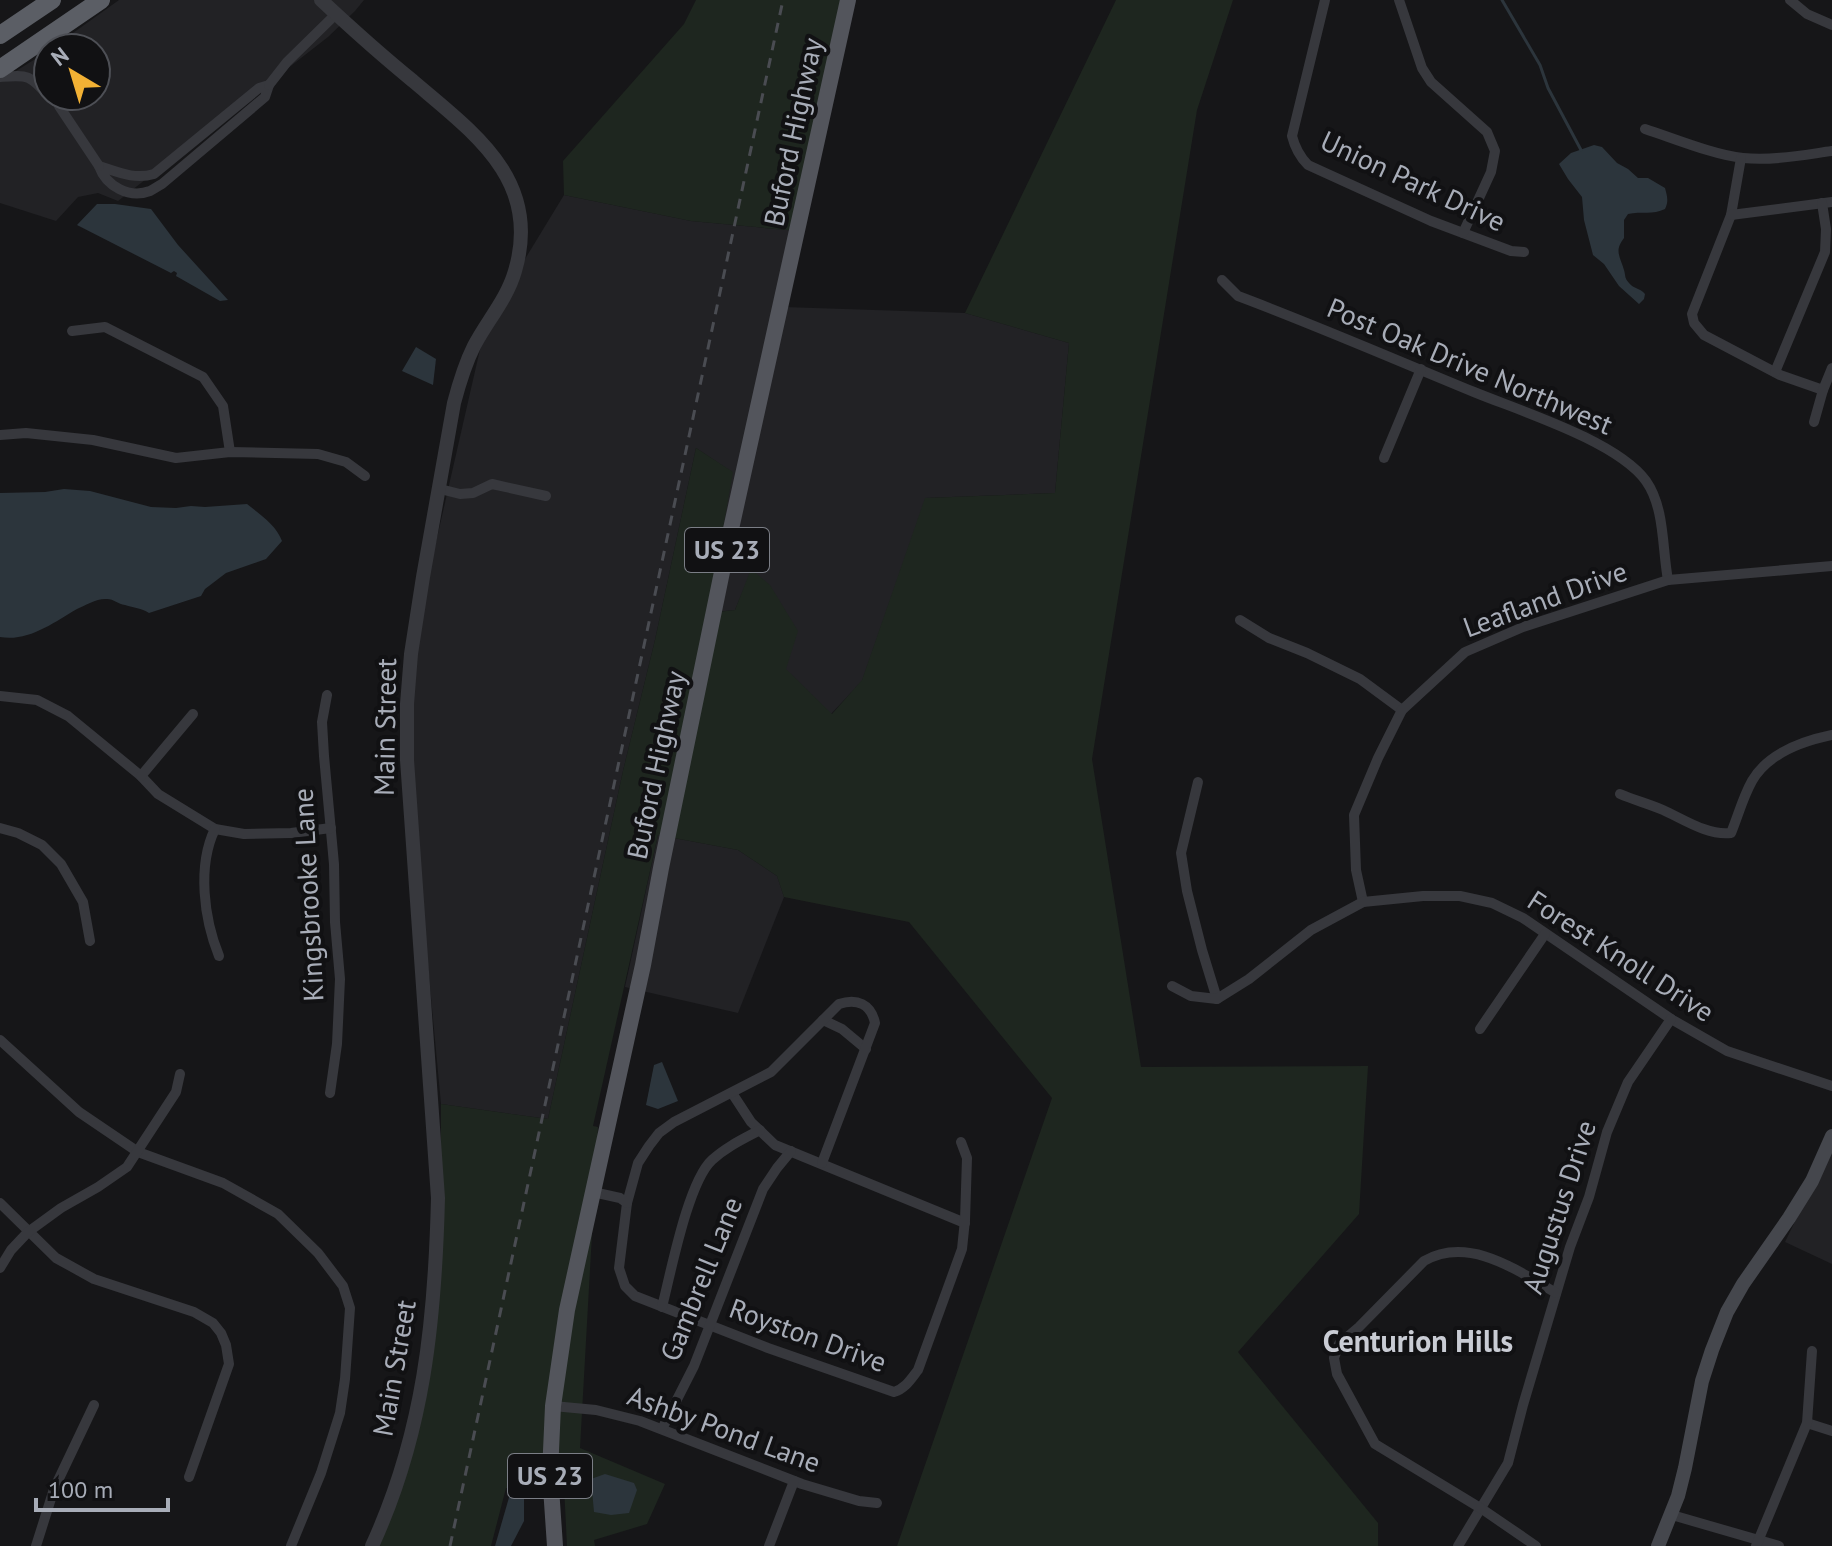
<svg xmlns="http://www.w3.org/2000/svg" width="1832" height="1546" font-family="'PT Sans',sans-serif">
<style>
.built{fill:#222225}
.green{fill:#1e261f}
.water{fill:#2c353c}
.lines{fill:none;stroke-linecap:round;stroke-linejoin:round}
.stream{stroke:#2c353c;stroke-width:3}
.minor{stroke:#37383d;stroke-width:10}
.tertiary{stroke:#37383d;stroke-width:14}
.secondary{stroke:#45474d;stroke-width:14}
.primary{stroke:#53555c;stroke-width:16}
.trunk{stroke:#5b5e65;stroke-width:18}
.rail{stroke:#4a4c52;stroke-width:3;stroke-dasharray:10 8;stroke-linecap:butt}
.labels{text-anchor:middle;stroke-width:8;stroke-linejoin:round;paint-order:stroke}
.shield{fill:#111113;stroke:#7b7e86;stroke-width:2}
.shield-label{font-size:26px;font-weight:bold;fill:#a8adb8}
.street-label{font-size:28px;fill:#a8adb8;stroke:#111113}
.neighbourhood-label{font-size:30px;font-weight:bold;fill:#c9ccd4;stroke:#111113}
</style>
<rect width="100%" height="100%" fill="#161618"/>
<!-- built -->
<g class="built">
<path d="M119,0H364L355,11L328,37L118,201L98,193L78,197L56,221L0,203V81L48,51V96H96V48H52Z"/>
<path d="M564,195L691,221L798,231L784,307L965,313L1069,343L1055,493L926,498L862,681L831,714L785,669L752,569L735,610L707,613L732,472L696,448L655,640L623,771L548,1119L441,1104L425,933L408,703L426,586L486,323Z"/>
<path d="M658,835L738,850L777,876L784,897L738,1013L625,987Z"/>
<path d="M1832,1139V1264L1785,1242L1825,1160Z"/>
</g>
<!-- green -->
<g class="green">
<path d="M696,0H844L798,231L691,221L564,195L563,161L684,24Z"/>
<path d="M1116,0H1233L1197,110L1092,759L1141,1067L1368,1066L1359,1214L1238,1352L1378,1523V1546H897L1052,1098L909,922L784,897L777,876L738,850L658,835L593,1126L598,1127L580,1448L665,1484L647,1524L594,1540L595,1546H567L564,1486L506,1488L491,1546H375L419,1417L441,1208V1104L548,1119L623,771L655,640L696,448L733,472L708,613L735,610L751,569L770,585L798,631L786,669L832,714L862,680L925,498L1055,493L1069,343L965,313Z"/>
</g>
<!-- water -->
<g class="water">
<path d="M1594,145L1602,147L1617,163L1628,169L1638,178H1648L1665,188C1667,196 1669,201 1665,209C1653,215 1641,211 1628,214L1624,220V238C1614,251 1620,256 1624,270C1626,277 1624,277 1629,283C1634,289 1640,288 1645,294L1644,299L1639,304L1619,286L1604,264L1593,255L1584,220L1582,197L1568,179L1559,164L1571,153Z"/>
<path d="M97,204H115L151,209L178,245L228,300L220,301L176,276L177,273L174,271L171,273L77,225Z"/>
<path d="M416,347L436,359L433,385L402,371Z"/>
<path d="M64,489L90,491L151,507L176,508L191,506L205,507L247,504C261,515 276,525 282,541L266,559L226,573L205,589L201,596L149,613C141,608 134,608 125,605C118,604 114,599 107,599C97,598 86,605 77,609C53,623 28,642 0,637V493L45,492Z"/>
<path d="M662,1062L678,1101L658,1109L646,1105L654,1065Z"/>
<path d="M605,1474L634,1483L637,1490L629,1513L611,1515L594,1512L591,1479Z"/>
<path d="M524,1491V1521L511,1546H495L510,1494Z"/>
</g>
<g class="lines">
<!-- stream -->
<path class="stream" d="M1502,0L1540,65L1548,88L1581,150"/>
<!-- minor -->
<g class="minor">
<path d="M1325,0L1292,136C1295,148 1299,156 1308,165L1431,221L1511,251L1524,252"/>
<path d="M1399,0L1422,68L1431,82L1487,132L1495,151L1491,172L1463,233"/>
<path d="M1790,0L1807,14L1832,25"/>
<path d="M0,77C27,75 30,74 48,96"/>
<path d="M269,85L265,97L162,184C158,186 154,189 150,191C129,199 106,186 99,166C118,172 134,180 154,174L259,88Z"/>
<path d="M269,85L287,62L336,14"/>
<path d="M48,87C36,69 46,54 52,36"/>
<path d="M59,106L99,166"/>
<path d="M1645,129C1673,138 1714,155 1743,158C1772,161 1803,155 1832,151"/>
<path d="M1741,158L1731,215L1692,314L1694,323L1704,335L1780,375L1823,390"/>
<path d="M1731,215L1832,202"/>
<path d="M1222,280L1238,296C1318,326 1396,360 1474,392C1520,411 1617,441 1646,481C1665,508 1662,548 1668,580"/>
<path d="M72,331L105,327L203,377L223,406L230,452"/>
<path d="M1775,372L1825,252L1826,229L1822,203"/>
<path d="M1814,422L1823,390L1832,368"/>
<path d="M0,435L26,433L93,440L176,458L230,452L318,454L346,462L365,476"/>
<path d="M1384,458L1421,369"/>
<path d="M440,489L460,494L473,493L492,484L546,496"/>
<path d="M1240,620L1269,638L1307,653L1360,679L1402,710"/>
<path d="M327,695L322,722L324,756L334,864L335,922L340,979L337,1044L330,1093"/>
<path d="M0,696L37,700L68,716L141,776L158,794L215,829L244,834L291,833L331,828"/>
<path d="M141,776L193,714"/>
<path d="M1198,782L1181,853L1187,891L1202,950L1217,999"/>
<path d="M1620,794C1634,800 1649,804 1663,810C1683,819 1708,836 1731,833C1738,816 1743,797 1752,781C1768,753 1803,741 1832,735"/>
<path d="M0,828L18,833L42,845L61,864L83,902L90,941"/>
<path d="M215,829C197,866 204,919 219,956"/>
<path d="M1363,902L1356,870L1354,815L1378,758L1402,710L1465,652L1523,627L1668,580L1832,566"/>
<path d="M1172,986L1191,996L1217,999L1249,979L1311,930L1363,902L1423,896H1460L1492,903L1523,918L1671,1019L1727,1051L1832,1086"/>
<path d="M823,1020L842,1029L866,1049"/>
<path d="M1480,1029L1545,934"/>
<path d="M0,1040L79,1112L138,1152L223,1183L278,1214L318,1253L343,1286L350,1308L345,1379L340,1413L321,1473L291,1546"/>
<path d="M732,1093L751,1122L775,1145L965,1223"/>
<path d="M822,1163L875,1023C871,1004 857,998 839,1004L771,1072L674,1122L659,1133L649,1146L638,1163L627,1203L619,1268L625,1286L635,1296L768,1348L894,1392C905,1389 911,1379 918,1370L962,1249L965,1220L967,1158L961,1142"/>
<path d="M593,1192L620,1198L627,1203"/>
<path d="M0,1203L56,1258L94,1279L194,1312L213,1323L221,1333L226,1345L229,1364L189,1477"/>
<path d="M0,1268L11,1250L28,1232L61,1208L98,1187L127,1167L176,1092L180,1074"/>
<path d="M662,1307C671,1272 688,1182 712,1160C726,1147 743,1139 760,1130"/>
<path d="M553,1406L596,1410L640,1421L802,1484L859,1501L877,1503"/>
<path d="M1807,1423L1832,1431"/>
<path d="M662,1429L694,1366L763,1189L777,1168L791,1151"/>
<path d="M1672,1515L1779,1546"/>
<path d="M36,1546L54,1489L94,1405"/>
<path d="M769,1546L794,1481"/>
<path d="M1458,1546L1508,1463L1523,1405L1570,1247L1589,1197L1607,1132L1628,1082L1671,1019"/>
<path d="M1536,1546L1482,1509L1375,1444L1337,1374L1334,1358L1339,1344L1359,1327L1424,1261C1469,1235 1518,1271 1556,1293"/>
<path d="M1756,1546L1807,1423L1812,1351"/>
</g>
<!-- tertiary -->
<path class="tertiary" d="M321,0C351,28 381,55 413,81C474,133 542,180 515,271C507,299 487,321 474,346C465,364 459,384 454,403L423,577L411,654L407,704V760L438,1198C435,1321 424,1433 372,1546"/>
<!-- secondary -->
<path class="secondary" d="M1658,1546L1678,1496L1685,1468L1702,1381L1712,1350L1727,1312L1743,1284L1789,1218L1812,1181L1832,1136"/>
<!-- primary -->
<path class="primary" d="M555,1546L550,1473L553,1406L567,1310L643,965L661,868L729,538L848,0"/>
<!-- trunk -->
<g class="trunk">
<path d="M0,35L52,0"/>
<path d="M0,69L101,0"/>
</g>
<!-- rail -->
<path class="rail" d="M450,1546L783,0"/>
</g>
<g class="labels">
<!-- shield labels -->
<g class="shield">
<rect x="685" y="528" width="84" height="44" rx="6"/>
<rect x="508" y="1454" width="84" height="44" rx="6"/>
</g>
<g class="shield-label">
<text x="727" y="559">US 23</text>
<text x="550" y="1485">US 23</text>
</g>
<!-- street labels -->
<g class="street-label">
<text transform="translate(793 132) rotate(-78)" y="10">Buford Highway</text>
<text transform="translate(1413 181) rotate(25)" y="10">Union Park Drive</text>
<text transform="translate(1470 366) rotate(23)" y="10">Post Oak Drive Northwest</text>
<text transform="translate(1545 599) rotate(-20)" y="10">Leafland Drive</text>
<text transform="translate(385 727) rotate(-89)" y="10">Main Street</text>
<text transform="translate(656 765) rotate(-78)" y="10">Buford Highway</text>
<text transform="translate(308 895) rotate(-93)" y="10">Kingsbrooke Lane</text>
<text transform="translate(1621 956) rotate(33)" y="10">Forest Knoll Drive</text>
<text transform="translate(1559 1207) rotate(-72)" y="10">Augustus Drive</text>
<text transform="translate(701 1279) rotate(-68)" y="10">Gambrell Lane</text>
<text transform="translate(808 1335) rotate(20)" y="10">Royston Drive</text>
<text transform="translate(394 1368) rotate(-80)" y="10">Main Street</text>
<text transform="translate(724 1429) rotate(20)" y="10">Ashby Pond Lane</text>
</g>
<!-- neighbourhood labels -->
<g class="neighbourhood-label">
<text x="1418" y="1352">Centurion Hills</text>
</g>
</g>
<!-- north arrow -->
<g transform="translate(72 72) rotate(322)"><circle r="38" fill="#111113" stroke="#4d4f55" stroke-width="2"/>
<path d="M0-6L14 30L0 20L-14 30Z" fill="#f2b134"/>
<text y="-12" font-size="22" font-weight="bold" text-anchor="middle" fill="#a8adb8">N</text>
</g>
<!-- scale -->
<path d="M36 1498v12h132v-12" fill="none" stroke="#a8adb8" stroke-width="4"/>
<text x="48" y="1498" font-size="24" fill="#a8adb8" stroke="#111113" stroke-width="6" paint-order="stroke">100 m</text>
</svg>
